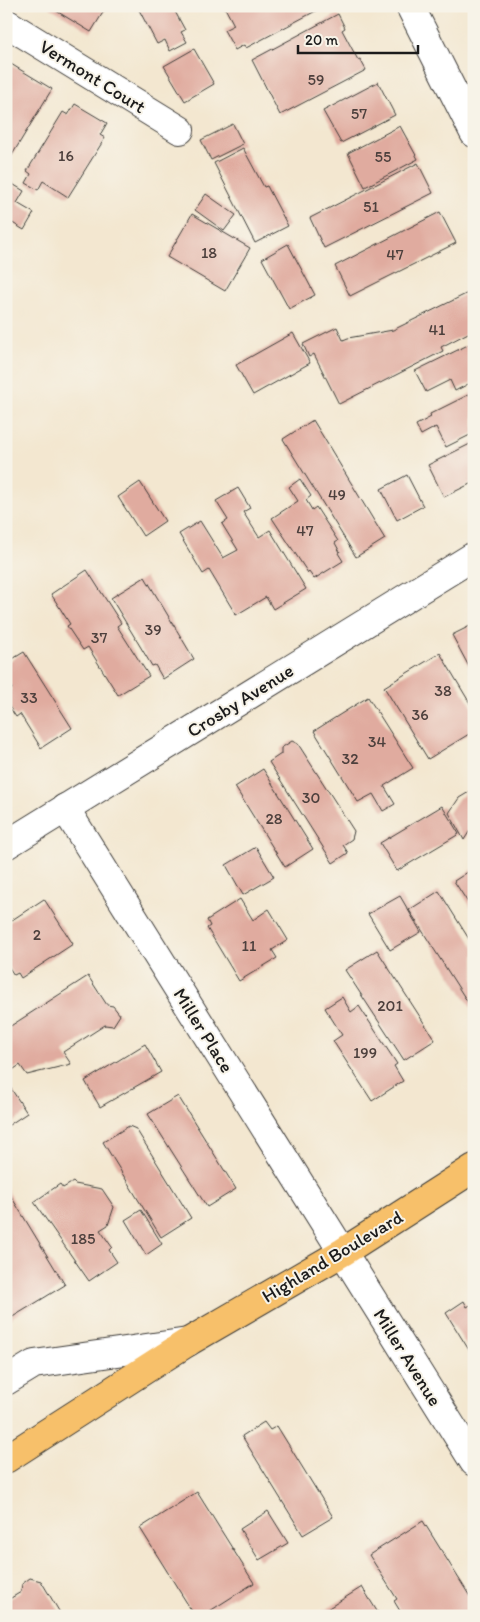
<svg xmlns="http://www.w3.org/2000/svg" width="480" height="1622" font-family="Itim,sans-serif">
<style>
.building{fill:#e0ab9f}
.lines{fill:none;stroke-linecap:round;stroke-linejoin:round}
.minor-casing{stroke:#3c3a37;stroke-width:30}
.major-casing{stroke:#3c3a37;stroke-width:30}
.minor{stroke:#fff;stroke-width:28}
.major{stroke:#f7c06b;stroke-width:28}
.labels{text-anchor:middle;stroke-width:4;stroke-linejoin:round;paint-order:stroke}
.number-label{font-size:16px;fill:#4d403d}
.street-label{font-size:19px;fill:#1c1c1c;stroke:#f7f3e8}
</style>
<rect width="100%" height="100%" fill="#f7f3e8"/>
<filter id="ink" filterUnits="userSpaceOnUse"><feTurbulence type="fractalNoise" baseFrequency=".02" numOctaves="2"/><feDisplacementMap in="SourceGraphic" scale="10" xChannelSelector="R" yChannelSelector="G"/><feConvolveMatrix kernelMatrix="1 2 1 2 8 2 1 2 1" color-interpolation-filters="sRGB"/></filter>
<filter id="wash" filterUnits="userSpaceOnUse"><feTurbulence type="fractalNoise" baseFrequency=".0096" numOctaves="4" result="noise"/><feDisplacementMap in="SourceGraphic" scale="20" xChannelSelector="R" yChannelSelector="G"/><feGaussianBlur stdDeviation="1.12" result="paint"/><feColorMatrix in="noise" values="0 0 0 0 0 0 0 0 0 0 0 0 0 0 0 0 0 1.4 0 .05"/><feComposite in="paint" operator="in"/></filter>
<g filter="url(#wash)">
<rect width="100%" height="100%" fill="#f3e7d0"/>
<g id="blocks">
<!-- building -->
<g class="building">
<path d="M48,6H107L91,32Z"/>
<path d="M137,6H172L185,30L181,32L187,42L170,51L165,40L157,44Z"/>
<path d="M224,6H325L246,48L244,45L235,50L224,30L234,25Z"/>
<path d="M338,14L345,28L342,30L358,60L360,59L366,70L280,115L252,60Z"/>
<path d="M194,49L214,84L185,101L164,66Z"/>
<path d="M6,61L52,89L6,165Z"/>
<path d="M378,82L395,115L341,143L323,111Z"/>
<path d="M75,104L107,123L100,135L105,138L68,197L43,181L38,190L26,183L31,174L27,171L63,112L68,115Z"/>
<path d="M233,124L243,144L211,160L201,140Z"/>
<path d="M400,126L418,159L365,187L348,153Z"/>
<path d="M243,148L264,187L267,186L288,226L255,243L214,163Z"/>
<path d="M418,163L433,193L324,248L310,218Z"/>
<path d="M6,180L24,191L17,203L34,213L24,230L6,219Z"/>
<path d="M206,194L236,215L224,231L195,210Z"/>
<path d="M440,212L456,243L350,296L335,266Z"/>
<path d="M192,214L250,248L225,291L167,257Z"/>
<path d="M288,244L315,295L289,309L262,259Z"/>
<path d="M474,290V330L441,347L443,351L339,404L314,354L309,357L303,344L337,327L343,340L348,338L393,330Z"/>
<path d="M293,333L310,363L253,395L236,365Z"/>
<path d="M474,342V381L455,391L450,380L426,392L415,371Z"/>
<path d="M474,392V433L446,447L436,427L421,435L416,425L431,417L430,414Z"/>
<path d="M313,420L385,539L356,557L283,439Z"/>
<path d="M474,442V482L444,497L428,465Z"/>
<path d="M407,475L423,506L397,520L381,489Z"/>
<path d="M300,479L311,496L306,500L312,510L316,507L338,541L335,543L340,552L338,553L343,561L314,579L309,572L308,573L272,518L298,501L289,487Z"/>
<path d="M140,482L165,521L143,536L118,497Z"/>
<path d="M238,488L250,508L243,512L259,537L270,530L306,589L273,609L266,597L236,615L209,570L203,574L179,534L200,521L223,558L238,550L222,524L228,520L216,501Z"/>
<path d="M87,570L121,623L117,626L149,676L118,695L88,647L83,650L67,626L70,624L51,594Z"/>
<path d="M145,577L194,659L163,679L155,665L152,666L111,598Z"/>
<path d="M474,624V676L452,635Z"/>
<path d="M24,652L72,728L41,748L20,714L16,717L6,702V692L12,689L6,679V663Z"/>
<path d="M440,653L474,710V731L428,759L384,687Z"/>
<path d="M368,697L413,768L384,786L395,804L383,811L373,794L358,802L314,731Z"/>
<path d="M292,741L298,744L354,831L352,839L343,845L348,853L333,863L269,762L281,754V748Z"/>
<path d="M263,769L313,849L285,867L235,787Z"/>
<path d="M474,789V824L464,840L449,813L459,798Z"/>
<path d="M442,806L459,834L397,871L380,843Z"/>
<path d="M256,847L274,877L243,895L226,865Z"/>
<path d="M474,868V912L454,881Z"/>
<path d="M439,891L474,947V1012L409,910Z"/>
<path d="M400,896L421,932L390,950L368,914Z"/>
<path d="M44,899L73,944L21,978L18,973L14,975L6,963V924Z"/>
<path d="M240,899L253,920L269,909L288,940L272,950L277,958L239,981L207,928L210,926L207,920Z"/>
<path d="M377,950L435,1040L404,1060L345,970Z"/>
<path d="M88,976L107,1005L113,1006L120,1015L113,1026L105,1025L63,1052L71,1064L27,1075L20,1065L8,1073L6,1071V1029Z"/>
<path d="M342,997L351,1012L359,1006L397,1064L394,1066L403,1081L372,1101L333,1041L342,1035L325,1008Z"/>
<path d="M145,1044L161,1072L100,1107L85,1081Z"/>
<path d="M6,1081L27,1113L6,1127Z"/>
<path d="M178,1096L236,1189L207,1207L148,1114Z"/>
<path d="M129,1126L136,1129L191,1218L161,1237L103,1142Z"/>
<path d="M73,1182L75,1184L102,1189L114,1207L108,1225L100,1230L112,1247L109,1250L117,1262L89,1281L34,1202L60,1184L63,1188Z"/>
<path d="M6,1188L65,1285L6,1321Z"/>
<path d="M141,1210L162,1244L146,1255L125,1220Z"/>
<path d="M464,1301L467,1307L474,1303V1358L446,1313Z"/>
<path d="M264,1422L270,1430L277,1426L333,1517L303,1535L242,1436Z"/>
<path d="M197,1492L254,1583L202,1616H195L140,1528Z"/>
<path d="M268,1511L288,1543L259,1560L240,1529Z"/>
<path d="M423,1521L474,1603V1616H403L394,1601L397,1599L369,1555Z"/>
<path d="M30,1578L41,1581L62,1616H6V1601L21,1592L22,1584Z"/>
<path d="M362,1587L380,1616H316Z"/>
</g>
</g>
</g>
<g filter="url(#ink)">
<use href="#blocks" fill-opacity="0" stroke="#3c3a37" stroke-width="1"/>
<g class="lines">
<defs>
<g id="minor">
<path d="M410,6L474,133"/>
<path d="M6,23L180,130"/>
<path d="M65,808L474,1462"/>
<path d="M6,845L474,556"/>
<path d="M6,1381L34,1364L188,1342"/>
</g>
<path id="major" d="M6,1459L188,1342L343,1252L474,1168"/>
</defs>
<!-- minor casing -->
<use href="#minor" class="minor-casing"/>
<!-- major casing -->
<use href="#major" class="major-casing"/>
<!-- minor -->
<use href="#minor" class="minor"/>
<!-- major -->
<use href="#major" class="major"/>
</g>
</g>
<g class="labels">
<!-- number labels -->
<g class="number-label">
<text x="316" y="85">59</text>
<text x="359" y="119">57</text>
<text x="66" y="161">16</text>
<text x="383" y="162">55</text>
<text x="371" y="212">51</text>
<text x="209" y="258">18</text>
<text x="395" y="260">47</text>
<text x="437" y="335">41</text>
<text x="337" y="500">49</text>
<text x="305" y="536">47</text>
<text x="153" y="635">39</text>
<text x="99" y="643">37</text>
<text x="443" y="696">38</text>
<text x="29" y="703">33</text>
<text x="420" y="720">36</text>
<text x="377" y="747">34</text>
<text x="350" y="764">32</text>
<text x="311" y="803">30</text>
<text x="274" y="824">28</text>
<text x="37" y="940">2</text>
<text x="249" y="951">11</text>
<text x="390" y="1011">201</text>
<text x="365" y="1058">199</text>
<text x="83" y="1244">185</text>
</g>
<!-- street labels -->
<g class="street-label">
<text transform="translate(93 76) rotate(32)" y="7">Vermont Court</text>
<text transform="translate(240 700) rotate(-32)" y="7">Crosby Avenue</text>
<text transform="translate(204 1030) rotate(58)" y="7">Miller Place</text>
<text transform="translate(332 1256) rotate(-31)" y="7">Highland Boulevard</text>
<text transform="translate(408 1357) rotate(58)" y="7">Miller Avenue</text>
</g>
</g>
<!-- margin -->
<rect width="480" height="1622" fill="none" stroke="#f7f3e8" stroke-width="25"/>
<!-- scale -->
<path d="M298 45v8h120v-8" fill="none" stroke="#1c1c1c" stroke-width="2.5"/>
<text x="305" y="45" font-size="15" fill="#1c1c1c" stroke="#f7f3e8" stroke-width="4" paint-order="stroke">20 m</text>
</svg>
